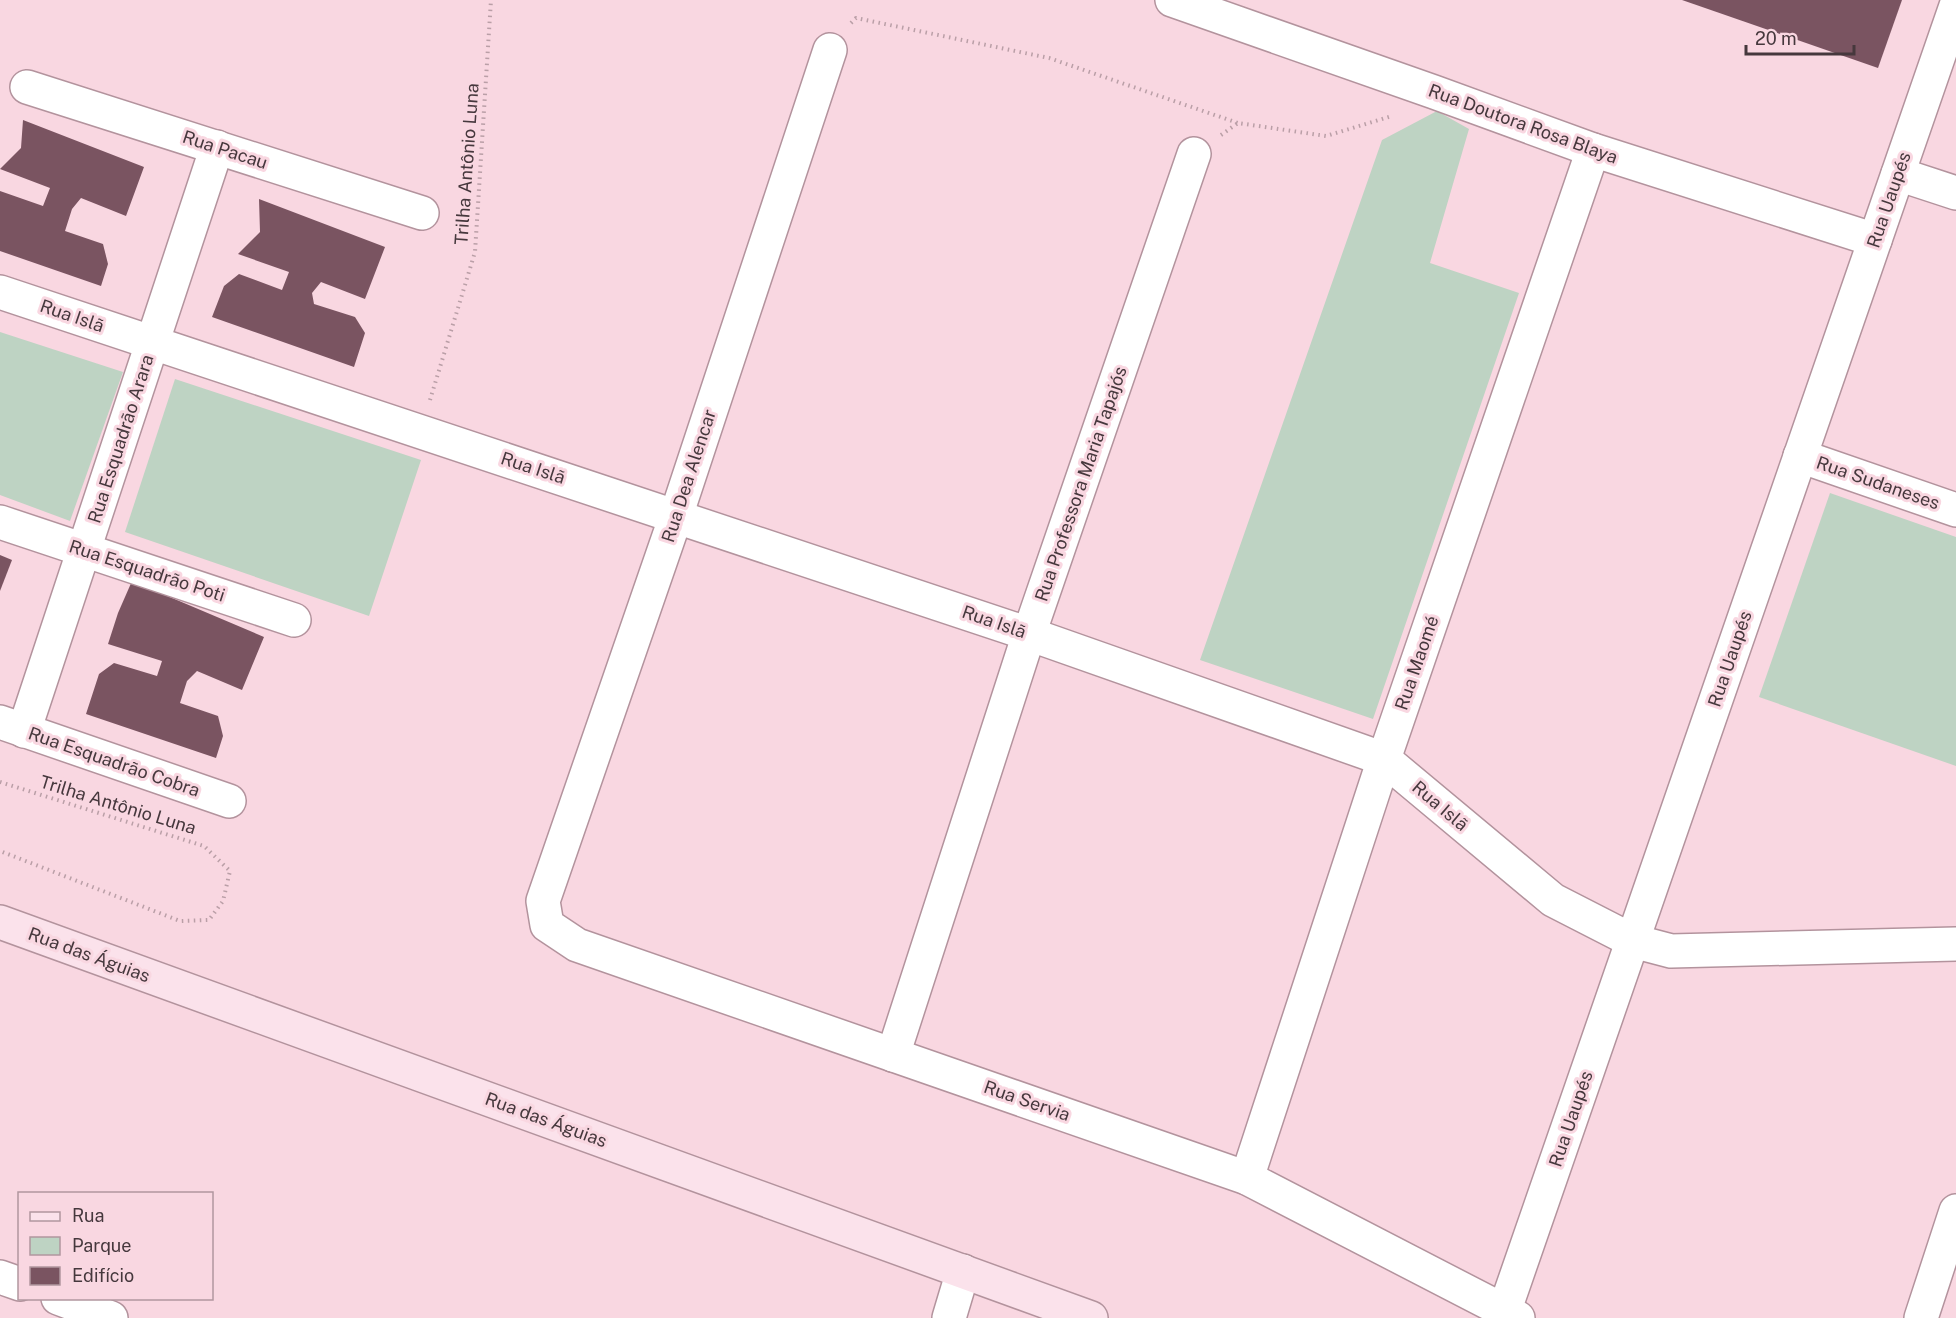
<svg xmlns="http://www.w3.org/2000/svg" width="1956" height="1318" font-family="'Public Sans',sans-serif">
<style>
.green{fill:#bed3c3}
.building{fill:#7a5461}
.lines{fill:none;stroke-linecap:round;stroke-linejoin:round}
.street-casing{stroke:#b3939d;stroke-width:36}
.secondary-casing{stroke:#b3939d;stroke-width:36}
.path{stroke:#ba9fa7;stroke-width:4;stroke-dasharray:1.5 4.5;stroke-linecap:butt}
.street{stroke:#fff;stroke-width:33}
.secondary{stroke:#fbe2eb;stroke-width:33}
.labels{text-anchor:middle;stroke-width:6;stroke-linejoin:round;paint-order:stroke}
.street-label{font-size:18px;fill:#46383d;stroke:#f9d7e1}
</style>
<rect width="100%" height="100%" fill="#f9d7e1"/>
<!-- green -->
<g class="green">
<path d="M1437,111L1469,129L1430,263L1519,293L1373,719L1200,660L1382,140Z"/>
<path d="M0,332L123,372L70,521L0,495Z"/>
<path d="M175,379L421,460L369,616L125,532Z"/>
<path d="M1830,493L1956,537V766L1759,697Z"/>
</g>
<!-- building -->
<g class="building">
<path d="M1682,0H1902L1878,68Z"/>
<path d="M23,120L144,167L126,216L81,198L72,209L65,231L103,244L108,264L101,286L0,251V191L43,206L50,188L0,169L21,148Z"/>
<path d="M259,199L385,247L365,299L321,282L312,293L314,304L355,317L365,333L354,367L212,317L224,286L239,274L282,290L289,272L238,254L260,232Z"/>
<path d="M0,555L12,560L0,591Z"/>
<path d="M132,581L264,637L242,690L197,671L187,681L180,703L218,716L223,736L216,758L86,714L99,674L114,663L157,676L162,661L108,644L118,613Z"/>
</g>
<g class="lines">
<defs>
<g id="street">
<path d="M1172,0L1434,92L1593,150L1875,240"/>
<path d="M830,50L676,516L543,901L547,925L577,945L1247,1178L1518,1318"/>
<path d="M27,87L422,213"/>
<path d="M1898,174L1956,193"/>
<path d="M0,292L1029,634L1384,759L1553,900L1633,941L1671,951L1956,944"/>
<path d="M1800,456L1956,510"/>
<path d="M0,522L294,620"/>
<path d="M0,722L229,801"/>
<path d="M24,731L217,147"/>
<path d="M893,1055L1029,634L1194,154"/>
<path d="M1247,1178L1384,759L1593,150"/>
<path d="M0,1277L20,1284"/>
<path d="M58,1298L111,1318"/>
<path d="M1504,1312L1956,6"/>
<path d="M949,1318L963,1271"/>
<path d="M1921,1318L1956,1211"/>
</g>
<path id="secondary" d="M0,922L1091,1318"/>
</defs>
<!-- street casing -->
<use href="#street" class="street-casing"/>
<!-- secondary casing -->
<use href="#secondary" class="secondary-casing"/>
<!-- path -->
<g class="path">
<path d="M851,23L856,18L1049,58L1238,123"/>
<path d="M1221,135L1238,123L1326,136L1392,116"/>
<path d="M430,400L475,252L491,0"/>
<path d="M0,782L204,846L230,871L223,901L209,920L180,921L0,851"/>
</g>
<!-- street -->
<use href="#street" class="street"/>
<!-- secondary -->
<use href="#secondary" class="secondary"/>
</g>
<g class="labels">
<!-- street labels -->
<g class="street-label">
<text transform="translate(1523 124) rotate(20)" y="6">Rua Doutora Rosa Blaya</text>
<text transform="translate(225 150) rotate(18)" y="6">Rua Pacau</text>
<text transform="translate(467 164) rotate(-86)" y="6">Trilha Antônio Luna</text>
<text transform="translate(1889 200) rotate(-71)" y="6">Rua Uaupés</text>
<text transform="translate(72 316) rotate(19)" y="6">Rua Islã</text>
<text transform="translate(121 439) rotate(-72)" y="6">Rua Esquadrão Arara</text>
<text transform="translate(533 468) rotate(18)" y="6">Rua Islã</text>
<text transform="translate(689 476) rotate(-72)" y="6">Rua Dea Alencar</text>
<text transform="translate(1878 483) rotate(19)" y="6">Rua Sudaneses</text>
<text transform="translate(1081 484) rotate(-71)" y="6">Rua Professora Maria Tapajós</text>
<text transform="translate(147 571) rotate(18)" y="6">Rua Esquadrão Poti</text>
<text transform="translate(994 622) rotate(19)" y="6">Rua Islã</text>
<text transform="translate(1730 659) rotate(-71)" y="6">Rua Uaupés</text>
<text transform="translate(1417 663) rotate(-71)" y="6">Rua Maomé</text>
<text transform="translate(114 762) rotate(19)" y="6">Rua Esquadrão Cobra</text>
<text transform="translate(118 805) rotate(17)" y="6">Trilha Antônio Luna</text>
<text transform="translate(1440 806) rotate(40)" y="6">Rua Islã</text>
<text transform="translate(89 955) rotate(20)" y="6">Rua das Águias</text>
<text transform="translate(1027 1101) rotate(19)" y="6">Rua Servia</text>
<text transform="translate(1571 1119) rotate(-71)" y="6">Rua Uaupés</text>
<text transform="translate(546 1120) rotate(20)" y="6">Rua das Águias</text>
</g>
</g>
<!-- legend -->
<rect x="18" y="1192" width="195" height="108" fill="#f9d7e1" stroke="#b1979f" stroke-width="1.5"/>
<rect x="30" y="1212" width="30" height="9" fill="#fbe2eb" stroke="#b1979f" stroke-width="1.5"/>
<text x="72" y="1222" font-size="18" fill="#46383d">Rua</text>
<rect x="30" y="1237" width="30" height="18" fill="#bed3c3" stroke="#b1979f" stroke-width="1.5"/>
<text x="72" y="1252" font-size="18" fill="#46383d">Parque</text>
<rect x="30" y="1267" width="30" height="18" fill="#7a5461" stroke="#b1979f" stroke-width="1.5"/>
<text x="72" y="1282" font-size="18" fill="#46383d">Edifício</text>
<!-- scale -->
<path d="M1746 45v9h108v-9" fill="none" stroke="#46383d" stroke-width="3"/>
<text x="1755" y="45" font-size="18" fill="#46383d" stroke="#f9d7e1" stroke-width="4.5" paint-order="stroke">20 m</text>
</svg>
